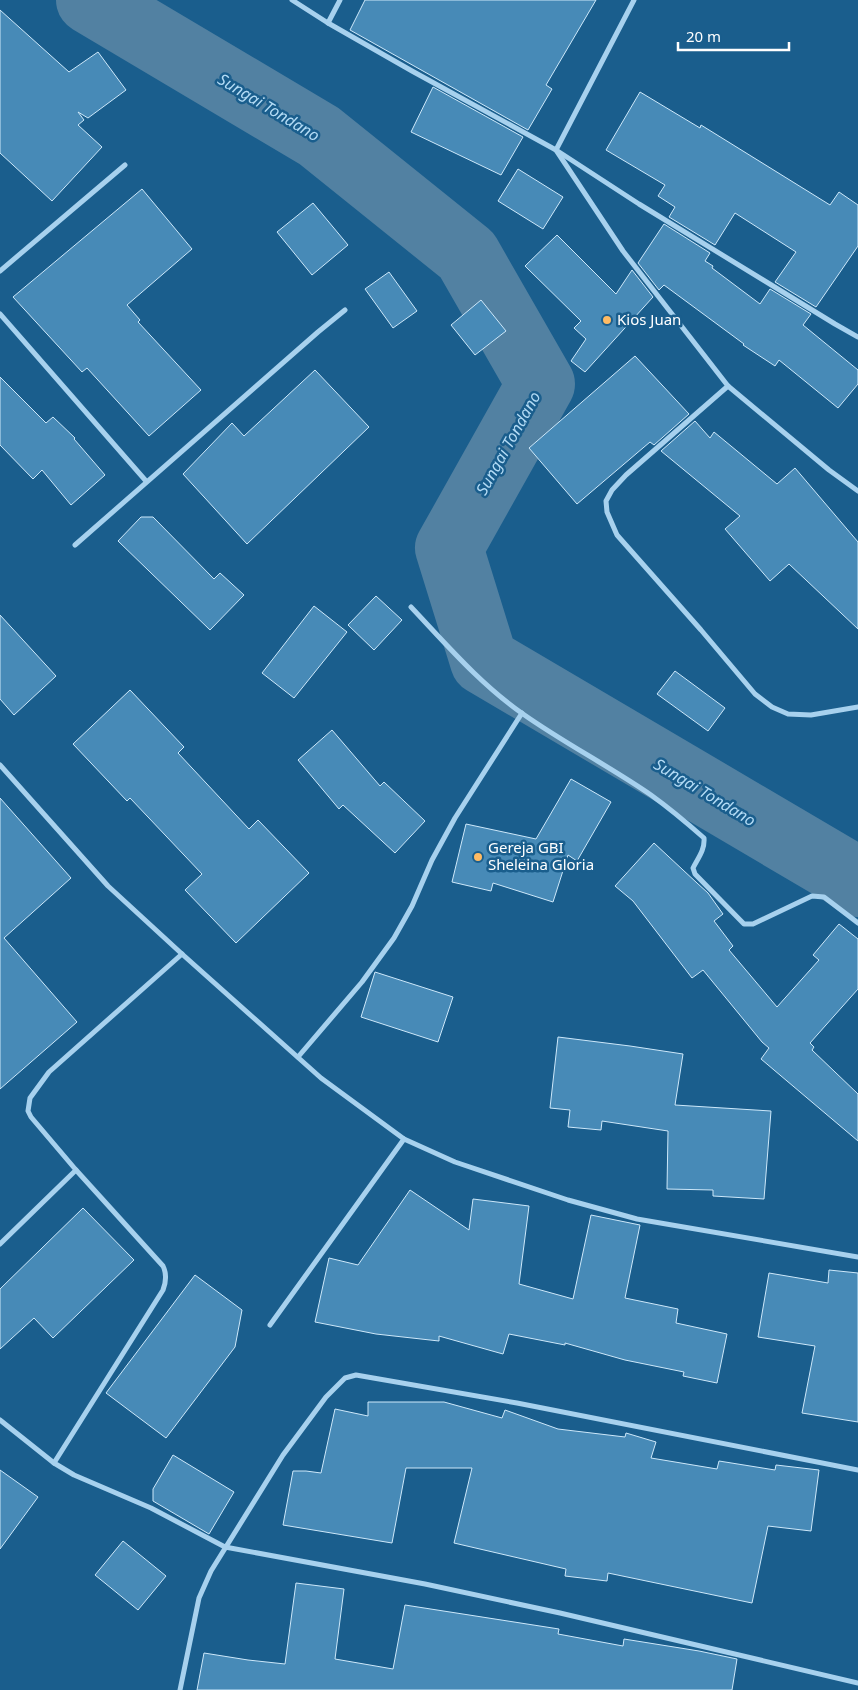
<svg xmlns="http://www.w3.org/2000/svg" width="858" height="1690" font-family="'Noto Sans',sans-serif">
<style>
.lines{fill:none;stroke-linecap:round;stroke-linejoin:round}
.river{stroke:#5281a2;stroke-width:68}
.building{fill:#478ab7;stroke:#cde8fa}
.street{stroke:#a7d1ee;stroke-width:5}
.poi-dot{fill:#ffbb64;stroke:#1a5e8d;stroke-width:2}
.labels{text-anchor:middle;stroke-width:5;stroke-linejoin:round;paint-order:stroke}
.poi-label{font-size:15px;fill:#fff;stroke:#1a5e8d;text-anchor:start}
.water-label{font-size:16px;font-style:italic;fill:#b3dbf5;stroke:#1a5e8d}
</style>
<rect width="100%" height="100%" fill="#1a5e8d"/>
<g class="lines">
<!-- river -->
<path class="river" d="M90,0L319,136L467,255L541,384L449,548L484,661L844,873L858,883"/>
</g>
<!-- building -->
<g class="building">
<path d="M365,0H596L546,85L552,89L528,130L350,30Z"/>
<path d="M0,10L69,72L98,52L126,90L88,118L78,112L84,120L78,125L102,147L52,201L0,153Z"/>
<path d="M433,87L523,137L501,175L411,132Z"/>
<path d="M640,92L700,128L701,125L830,205L839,192L858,205V246L816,307L775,282L796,252L735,213L715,245L669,217L675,207L658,196L665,185L606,150Z"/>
<path d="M518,169L563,197L543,229L498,201Z"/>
<path d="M142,189L192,249L127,305L140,320L138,322L201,390L149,436L87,368L82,372L13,297Z"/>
<path d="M313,203L348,245L312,275L277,232Z"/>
<path d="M664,224L710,253L705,261L713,266L712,268L760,304L770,289L811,314L803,325L858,370V384L838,408L779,360L775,366L743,345L744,344L664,285L659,290L638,263Z"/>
<path d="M557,235L616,294L632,270L653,297L585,372L571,361L586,339L574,328L581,321L525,266Z"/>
<path d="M389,272L417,311L393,328L365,289Z"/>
<path d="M481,300L506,331L475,355L451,325Z"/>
<path d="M635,356L689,414L654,445L650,442L577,504L529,448Z"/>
<path d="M315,370L369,427L247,544L183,474L232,423L244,436Z"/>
<path d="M0,377L46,423L53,417L75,438L74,439L105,475L71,505L42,470L33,479L0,445Z"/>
<path d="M695,421L710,438L714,432L777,484L795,468L858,542V629L789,564L770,581L725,529L740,516L661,451Z"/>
<path d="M141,517H153L214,579L220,573L244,595L210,630L118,541Z"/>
<path d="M376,596L402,620L374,650L348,625Z"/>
<path d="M314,606L347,632L294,698L262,673Z"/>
<path d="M0,615L56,676L14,715L0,699Z"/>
<path d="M675,671L725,708L708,731L657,694Z"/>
<path d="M130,690L184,747L178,753L249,829L258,820L309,873L236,943L185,890L202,874L130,798L127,801L73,744Z"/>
<path d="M332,730L380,786L384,782L425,821L395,853L343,805L339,809L298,760Z"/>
<path d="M571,779L611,802L577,861L568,855L553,902L493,883L491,891L452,882L466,824L536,839Z"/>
<path d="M0,798L71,878L4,938L77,1022L0,1089Z"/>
<path d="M654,843L697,883L708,893L723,914L714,921L733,946L729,950L777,1007L819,960L813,955L839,924L858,939V989L810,1043L814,1047L812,1050L858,1094V1141L761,1059L769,1048L762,1042L703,970L692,978L633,901L615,886Z"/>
<path d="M375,972L453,997L438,1042L361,1017Z"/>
<path d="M558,1037L630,1046L683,1054L675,1105L771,1111L764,1199L713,1196V1190L667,1189L668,1131L602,1121L601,1130L568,1127L570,1110L550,1108Z"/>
<path d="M410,1190L469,1230L473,1199L529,1206L519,1284L573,1299L591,1215L640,1225L625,1298L678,1309L676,1323L727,1334L717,1383L683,1376L684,1372L625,1360L565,1343V1345L509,1334L503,1354L439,1336V1341L376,1334L315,1322L329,1258L358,1265Z"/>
<path d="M83,1208L134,1260L53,1338L34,1318L0,1349V1289Z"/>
<path d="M829,1270L858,1273V1422L802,1413L815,1346L758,1337L769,1273L828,1283Z"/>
<path d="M195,1275L242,1310L235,1347L166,1438L106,1393Z"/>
<path d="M368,1402H444L502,1418L505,1410L558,1429L625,1437L626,1433L656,1442L651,1458L717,1469L719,1461L775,1470L776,1465L819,1470L811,1531L768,1526L752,1603L608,1573L607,1581L565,1576L566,1569L454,1543L472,1468H406L392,1543L283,1525L293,1471H306L321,1473L335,1409L368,1416Z"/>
<path d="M173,1455L234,1492L209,1534L153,1501V1489Z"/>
<path d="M0,1470L38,1497L0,1549Z"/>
<path d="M123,1541L166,1576L138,1610L95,1575Z"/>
<path d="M296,1583L344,1589L335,1659L393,1669L405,1605L559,1629L558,1634L623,1646L624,1639L699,1651L737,1659L732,1690H197L204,1653L248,1660L285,1664Z"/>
</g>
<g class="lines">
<!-- street -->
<g class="street">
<path d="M292,0L328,23"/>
<path d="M340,0L328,23L412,71L556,150L623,251L728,386L829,470L858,491"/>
<path d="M634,0L556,150L639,204L835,324L858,337"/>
<path d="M0,271L125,165"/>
<path d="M0,314L146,481"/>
<path d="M728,386L626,475L612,490L606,501L607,512L617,535L701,630L755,694L772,707L788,714L811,715L858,707"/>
<path d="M75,545L318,332L345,310"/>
<path d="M411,607C446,644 480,684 523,714C564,743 609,766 651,795C669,808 687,823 704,838C705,850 698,858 693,868L695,874L744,924H753L812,896L824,897L858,923"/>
<path d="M0,765L108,886L182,954L321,1078L404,1139L455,1162L568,1200L637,1219L858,1257"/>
<path d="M298,1057L362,982L394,938L412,906L432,860L455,818L522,713"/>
<path d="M76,1170L163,1266C167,1274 166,1282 163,1290L54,1463L74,1475L151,1508L225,1547L425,1584L560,1613L858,1683"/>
<path d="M0,1244L76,1170L31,1117L28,1111L30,1098L49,1072L182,954"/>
<path d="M270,1325L404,1139"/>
<path d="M0,1420L54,1463"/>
<path d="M180,1690L199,1598L211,1571L283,1455L326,1397L345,1378L356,1375L517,1403L858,1470"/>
</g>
</g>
<!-- markers -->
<g class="poi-dot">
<circle cx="607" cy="320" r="5"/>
<circle cx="478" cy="857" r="5"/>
</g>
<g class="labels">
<!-- poi labels -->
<g class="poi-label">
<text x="617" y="325">Kios Juan</text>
<text x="488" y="853">Gereja GBI<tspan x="488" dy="17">Sheleina Gloria</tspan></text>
</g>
<!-- water labels -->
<g class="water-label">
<text transform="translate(269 107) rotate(31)" y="6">Sungai Tondano</text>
<text transform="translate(508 443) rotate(-61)" y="6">Sungai Tondano</text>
<text transform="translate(705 792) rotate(31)" y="6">Sungai Tondano</text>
</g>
</g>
<!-- scale -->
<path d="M678 42v8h111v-8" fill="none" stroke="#ffffff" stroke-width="2.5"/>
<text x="686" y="42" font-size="15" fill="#ffffff" stroke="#1a5e8d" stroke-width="4" paint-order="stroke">20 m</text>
</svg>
